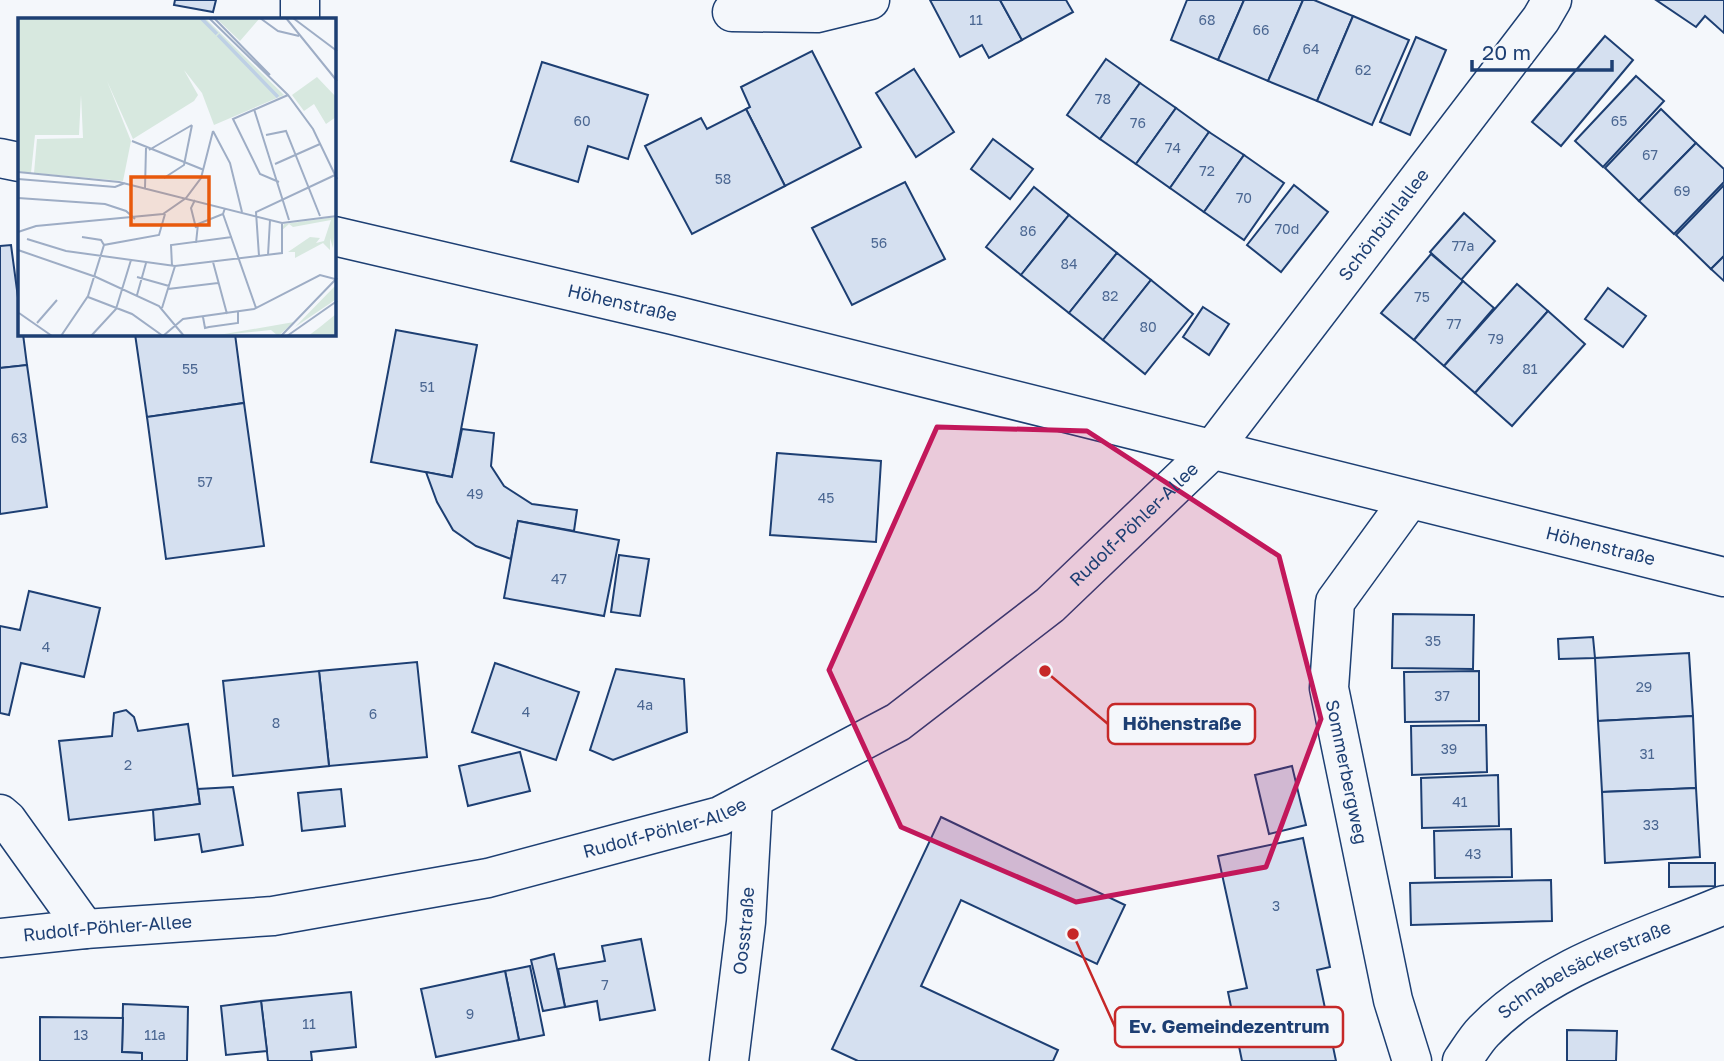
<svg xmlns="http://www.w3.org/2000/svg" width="1724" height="1061" font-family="'Golos Text',sans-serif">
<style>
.building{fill:#d5e0f0;stroke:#1d3f73;stroke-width:2}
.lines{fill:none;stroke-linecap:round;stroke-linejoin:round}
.minor-casing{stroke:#1d3f73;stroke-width:41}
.minor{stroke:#f4f7fb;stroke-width:38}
.marked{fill:#c2185b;fill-opacity:0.2;stroke:#c2185b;stroke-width:5;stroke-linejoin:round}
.labels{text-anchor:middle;stroke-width:5;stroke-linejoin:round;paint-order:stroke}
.number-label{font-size:14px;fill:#4b6792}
.street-label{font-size:18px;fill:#1d3f73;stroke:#f4f7fb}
.inset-river{fill:none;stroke:#bed0e5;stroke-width:3.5}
.inset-road{fill:none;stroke:#9eadc5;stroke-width:2}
.view{fill:#e8590c;fill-opacity:0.15;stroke:#e8590c;stroke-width:3.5}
.inset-edge{fill:none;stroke:#1d3f73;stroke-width:3.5}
.leader{fill:none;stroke:#c62828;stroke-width:2.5}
.callout-dot{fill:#c62828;stroke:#f4f7fb;stroke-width:2.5}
.callout{fill:#f4f7fb;stroke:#c62828;stroke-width:2.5}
.callout-label{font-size:19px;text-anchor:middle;font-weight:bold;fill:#1d3f73}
</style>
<rect width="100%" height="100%" fill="#f4f7fb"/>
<!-- building -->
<g class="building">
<path d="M175,0H216L213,12L174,5Z"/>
<path d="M930,0H1000L1022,40L989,58L982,45L960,57Z"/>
<path d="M1000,0H1066L1073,12L1022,40Z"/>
<path d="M1187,0H1244L1218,60L1171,40Z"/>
<path d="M1244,0H1303L1268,81L1218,60Z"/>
<path d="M1303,0H1314L1353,16L1317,101L1268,81Z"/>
<path d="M1656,0H1724V33L1705,16L1696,27Z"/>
<path d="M1353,16L1409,40L1372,125L1317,101Z"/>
<path d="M1605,36L1633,60L1561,146L1532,122Z"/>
<path d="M1416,37L1446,50L1410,135L1380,122Z"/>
<path d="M812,51L861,147L785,186L746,109L750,107L741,87Z"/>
<path d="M1106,59L1140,83L1100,139L1067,115Z"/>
<path d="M542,62L648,95L628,159L588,146L578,182L511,161Z"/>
<path d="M914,69L954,132L916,157L876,93Z"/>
<path d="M1636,76L1664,101L1603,167L1575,141Z"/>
<path d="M1140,83L1176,108L1136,164L1100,139Z"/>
<path d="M1176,108L1209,132L1170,188L1136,164Z"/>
<path d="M746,109L785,186L692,234L645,146L701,118L707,129Z"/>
<path d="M1661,109L1696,143L1639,201L1605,168Z"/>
<path d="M1209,132L1244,155L1204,212L1170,188Z"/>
<path d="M993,139L1033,169L1010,199L971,169Z"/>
<path d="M1696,143L1724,169V182L1674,234L1639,201Z"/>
<path d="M1244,155L1284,183L1244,240L1204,212Z"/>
<path d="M905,182L945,259L852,305L812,228Z"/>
<path d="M1294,185L1328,212L1281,272L1247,245Z"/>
<path d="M1724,185V256L1711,269L1676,235Z"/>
<path d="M1034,187L1069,215L1021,275L986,247Z"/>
<path d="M1464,213L1495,241L1461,280L1430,252Z"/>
<path d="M1069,215L1117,253L1069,313L1021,275Z"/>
<path d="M11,245L19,305V334H23L27,365L0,368V246Z"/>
<path d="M1117,253L1151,280L1103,340L1069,313Z"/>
<path d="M1431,254L1463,281L1414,340L1381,313Z"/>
<path d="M1724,256V281L1711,269Z"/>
<path d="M1151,280L1193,314L1145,374L1103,340Z"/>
<path d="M1463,281L1494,308L1444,366L1414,340Z"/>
<path d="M1517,284L1548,311L1475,393L1444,366Z"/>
<path d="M1608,288L1646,316L1623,347L1585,319Z"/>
<path d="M1203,307L1229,324L1209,355L1183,337Z"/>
<path d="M1548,311L1585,344L1512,426L1475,393Z"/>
<path d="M396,330L477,345L452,477L371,462Z"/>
<path d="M135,334H235L244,403L147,417Z"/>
<path d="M27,365L47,507L0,514V368Z"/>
<path d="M244,403L264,546L166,559L147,417Z"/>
<path d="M462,429L494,433L491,466L504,486L532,504L577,510L574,531L518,521L511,559L476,546L453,530L437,502L426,472L452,477Z"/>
<path d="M777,453L881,461L876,542L770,535Z"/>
<path d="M518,521L619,540L604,616L504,598Z"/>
<path d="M619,555L649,559L640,616L611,612Z"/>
<path d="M29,591L100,608L84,677L21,663L9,715L0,713V626L20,630Z"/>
<path d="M1393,614L1474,615L1473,669L1392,668Z"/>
<path d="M1593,637L1595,658L1559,659L1558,639Z"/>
<path d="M1689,653L1693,716L1598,721L1595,658Z"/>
<path d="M417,662L427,757L329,766L319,671Z"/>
<path d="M495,663L579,692L556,760L472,732Z"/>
<path d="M616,669L684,679L687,732L613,760L590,750Z"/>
<path d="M319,671L329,766L233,776L223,681Z"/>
<path d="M1479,671V721L1405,722L1404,672Z"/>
<path d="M126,710L134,717L138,731L188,724L200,804L69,820L59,741L112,736L114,713Z"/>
<path d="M1693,716L1696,788L1602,792L1598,721Z"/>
<path d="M1486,725L1487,772L1412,775L1411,726Z"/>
<path d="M520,752L530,791L468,806L459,766Z"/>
<path d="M1292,766L1306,825L1269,834L1255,775Z"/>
<path d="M1498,775L1499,826L1422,828L1421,778Z"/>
<path d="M233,787L243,845L202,852L199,834L155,840L153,810L200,804L198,789Z"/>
<path d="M1696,788L1700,857L1605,863L1602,792Z"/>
<path d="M341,789L345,826L302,831L298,793Z"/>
<path d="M941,817L1125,905L1097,964L961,900L921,986L1058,1050L1053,1061H858L832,1049Z"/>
<path d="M1511,829L1512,877L1435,878L1434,831Z"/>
<path d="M1303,838L1330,967L1317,970L1336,1061H1242L1228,992L1247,988L1218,856Z"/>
<path d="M1669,863H1715V886L1669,887Z"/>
<path d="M1551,880L1552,921L1411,925L1410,883Z"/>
<path d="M641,939L655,1010L600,1020L597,1001L565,1007L558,969L605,961L602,946Z"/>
<path d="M554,954L565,1007L543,1011L531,960Z"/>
<path d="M530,966L544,1035L519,1040L505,971Z"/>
<path d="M505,971L519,1040L436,1057L421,989Z"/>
<path d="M351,992L356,1047L311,1052L312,1061H268L261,1001Z"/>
<path d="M261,1001L267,1051L226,1055L221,1006Z"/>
<path d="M123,1004L188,1007L187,1061H142V1053L122,1052Z"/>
<path d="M40,1017L123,1018L122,1052L142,1053V1061H40Z"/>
<path d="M1567,1030L1617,1031L1616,1061H1567Z"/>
</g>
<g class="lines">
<defs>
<g id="minor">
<path d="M300,0V19"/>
<path d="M732,12L817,13L870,0"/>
<path d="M0,158L19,162"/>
<path id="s1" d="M334,236L673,315L1724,577"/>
<path id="s2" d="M1409,500L1335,602L1329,688L1393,1000L1412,1061"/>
<path d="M0,814L7,820L85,929"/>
<path id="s3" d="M0,938L85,929L273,916L488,878L720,816L898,722L1050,605L1212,450L1541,19L1552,0"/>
<path id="s4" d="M729,1061L746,922L753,799"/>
<path id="s5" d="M1462,1061C1469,1051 1476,1039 1484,1031C1547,966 1643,939 1724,905"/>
</g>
</defs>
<!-- minor casing -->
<use href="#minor" class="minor-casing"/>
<!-- minor -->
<use href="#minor" class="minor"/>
</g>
<!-- marked area -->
<path class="marked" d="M937,427L1087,431L1279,556L1321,719L1266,867L1076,902L901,827L829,670Z"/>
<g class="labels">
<!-- number labels -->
<g class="number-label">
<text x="976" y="25">11</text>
<text x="1207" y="25">68</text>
<text x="1261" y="35">66</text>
<text x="1311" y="54">64</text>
<text x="1363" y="75">62</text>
<text x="1103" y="104">78</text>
<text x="582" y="126">60</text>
<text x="1619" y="126">65</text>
<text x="1138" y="128">76</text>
<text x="1173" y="153">74</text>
<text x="1650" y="160">67</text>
<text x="1207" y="176">72</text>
<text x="723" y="184">58</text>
<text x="1682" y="196">69</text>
<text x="1244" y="203">70</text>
<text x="1287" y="234">70d</text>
<text x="1028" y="236">86</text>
<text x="879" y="248">56</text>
<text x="1463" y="251">77a</text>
<text x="1069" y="269">84</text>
<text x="1110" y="301">82</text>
<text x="1422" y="302">75</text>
<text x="1454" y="329">77</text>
<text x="1148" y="332">80</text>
<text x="1496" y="344">79</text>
<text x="190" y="374">55</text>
<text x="1530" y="374">81</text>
<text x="427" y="392">51</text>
<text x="19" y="443">63</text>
<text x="205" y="487">57</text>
<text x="475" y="499">49</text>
<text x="826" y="503">45</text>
<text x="559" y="584">47</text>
<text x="1433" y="646">35</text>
<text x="46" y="652">4</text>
<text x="1644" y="692">29</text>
<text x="1442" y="701">37</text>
<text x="645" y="710">4a</text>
<text x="526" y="717">4</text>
<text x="373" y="719">6</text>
<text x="276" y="728">8</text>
<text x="1449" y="754">39</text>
<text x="1647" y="759">31</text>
<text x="128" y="770">2</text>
<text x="1460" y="807">41</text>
<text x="1651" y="830">33</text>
<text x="1473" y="859">43</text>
<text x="1276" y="911">3</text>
<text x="605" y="990">7</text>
<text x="470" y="1019">9</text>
<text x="309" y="1029">11</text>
<text x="81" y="1040">13</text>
<text x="155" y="1040">11a</text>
</g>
<!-- street labels -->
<g class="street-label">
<text dy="6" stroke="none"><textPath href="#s3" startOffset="1633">Schönbühlallee</textPath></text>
<text dy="6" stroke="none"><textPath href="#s1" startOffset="296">Höhenstraße</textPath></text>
<text dy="6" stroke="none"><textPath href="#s3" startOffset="1242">Rudolf-Pöhler-Allee</textPath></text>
<text dy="6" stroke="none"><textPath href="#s1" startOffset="1304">Höhenstraße</textPath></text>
<text dy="6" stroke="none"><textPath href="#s2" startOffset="298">Sommerbergweg</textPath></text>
<text dy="6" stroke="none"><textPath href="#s3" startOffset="676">Rudolf-Pöhler-Allee</textPath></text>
<text dy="6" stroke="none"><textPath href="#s3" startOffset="108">Rudolf-Pöhler-Allee</textPath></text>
<text dy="6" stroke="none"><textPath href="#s4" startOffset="131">Oosstraße</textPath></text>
<text dy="6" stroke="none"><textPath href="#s5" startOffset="156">Schnabelsäckerstraße</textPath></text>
</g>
</g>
<!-- overview -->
<g transform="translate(18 18)">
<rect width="318" height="318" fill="#f4f7fb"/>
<path d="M0,0H187L266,77L196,107L184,75L166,52L180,77L176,83L115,121L89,63L113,123L105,163L16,155L19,121L65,120L63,77L61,117H17L13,155L0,153ZM198,0H241V1L222,23ZM299,59L318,79V99L308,106L296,86L286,93L274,77ZM318,199L315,230L312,220V232L305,225L277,240V234H270L292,219L302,220L298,225L306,223L313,202L275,209L271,206L263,213L266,206ZM318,268L317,282L277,309L316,269ZM318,296V318H290L302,309ZM276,304L260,318L253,312L195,318Z" fill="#d7e8df"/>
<path class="inset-river" d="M183,0L199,16M200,17L260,79"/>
<path class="inset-road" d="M191,0L270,77L295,111L319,161M196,0L252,57M242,0L260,13L281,18M268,0L319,63M275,0L319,33M236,91L271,202M195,113L212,145L224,194M248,117L268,113L302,198M114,123L186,152M131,132L174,107M257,146L302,126M0,154L101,164L264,205L319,198M146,160L166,147L174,107M0,161L97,169L107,165M261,164L242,156L215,101L270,77M127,170L128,130M0,180L87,186L108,193L117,201M177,182L173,190L178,210M205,196L238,290M0,214L18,208L145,196L168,180L183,160L195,113M64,219L83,222L86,227M9,221L48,233L157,248L264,235V205M178,225L180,206L205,196L207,190M0,232L78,259L141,288L166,318M250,237L252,202M241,238L238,194L317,157M195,244L209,296M154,248L153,227L214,219M119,259L151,268M150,271L200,265M119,277L128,245M70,279L114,296L145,318M144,290L157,248M1,295L34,318M185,299L187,310L191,309L220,305V294M19,305L39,282M43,318L70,278L86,227L141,217L147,196M73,318L98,291L113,242M145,318L165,301L236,291L302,257L317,261M263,318L319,260M269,318L319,283"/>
<path class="view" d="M113,159H191V207H113Z"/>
<rect width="318" height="318" class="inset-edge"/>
</g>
<!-- callouts -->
<path class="leader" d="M1045 671L1108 724M1073 934L1115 1027"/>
<g class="callout-dot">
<circle cx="1045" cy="671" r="7"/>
<circle cx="1073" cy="934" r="7"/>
</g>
<g class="callout">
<rect x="1108" y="704" width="147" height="40" rx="7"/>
<rect x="1115" y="1007" width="228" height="40" rx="7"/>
</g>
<g class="callout-label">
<text x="1182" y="730">Höhenstraße</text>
<text x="1229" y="1033">Ev. Gemeindezentrum</text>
</g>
<!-- scale -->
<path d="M1472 60v10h140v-10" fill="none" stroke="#1d3f73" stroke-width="3.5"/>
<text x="1482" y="60" font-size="21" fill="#1d3f73" stroke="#f4f7fb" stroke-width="5" paint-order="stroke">20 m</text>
</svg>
